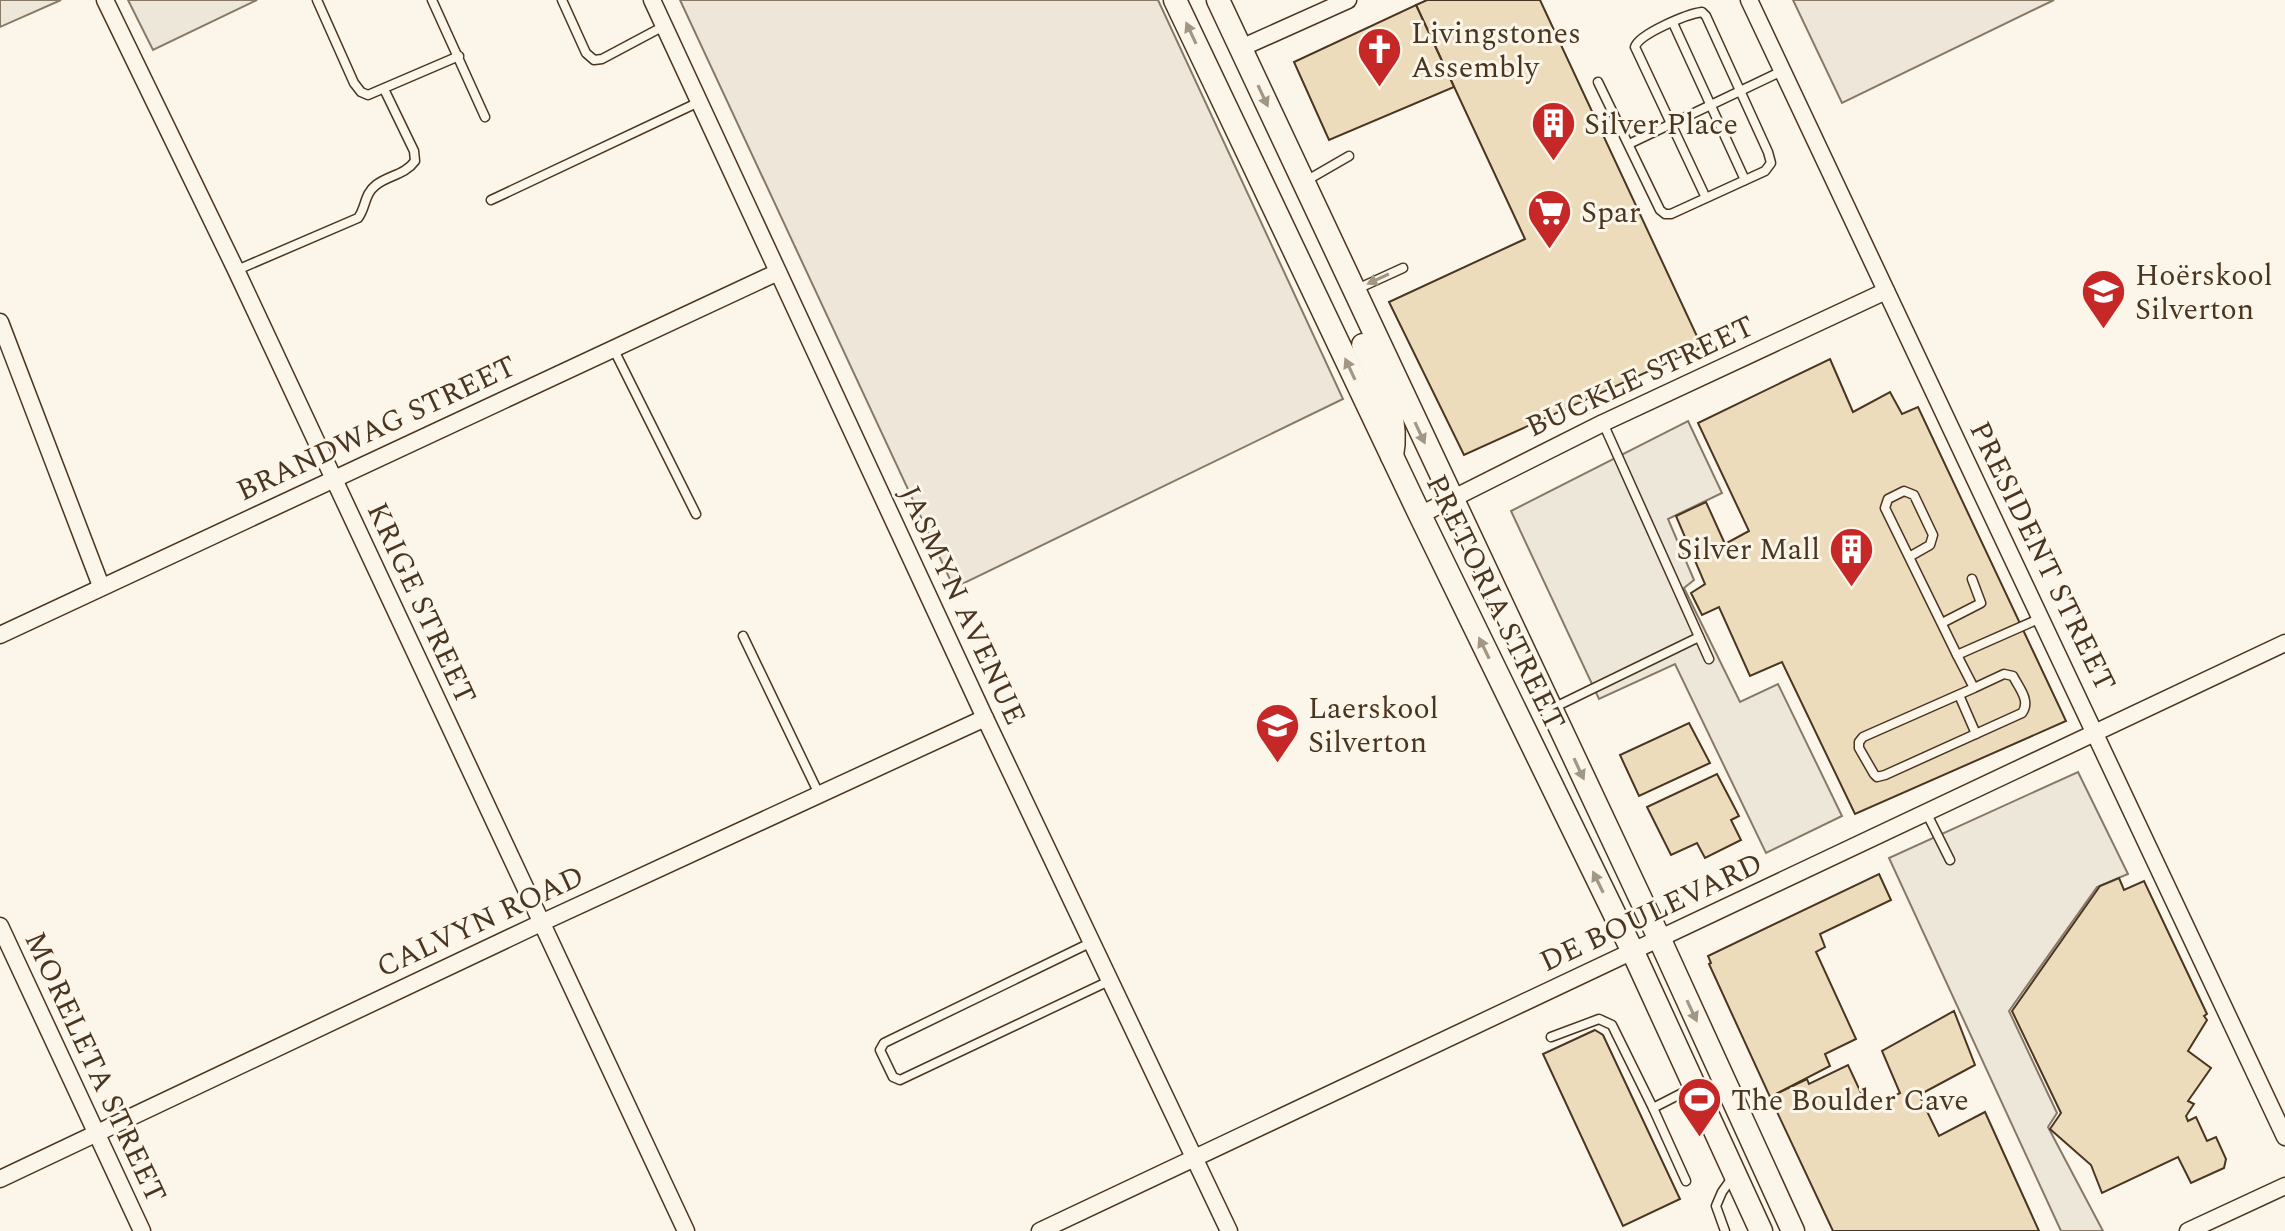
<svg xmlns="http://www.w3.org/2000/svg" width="2285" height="1231" font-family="Spectral,serif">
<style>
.green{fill:#ede6d9;stroke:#887966;stroke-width:2}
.parking{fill:#ede7d9;stroke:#887966;stroke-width:2}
.building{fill:#ecdcbc;stroke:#4a3520;stroke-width:2}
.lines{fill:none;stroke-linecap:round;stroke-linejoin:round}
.service-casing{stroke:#4a3520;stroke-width:11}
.minor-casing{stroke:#4a3520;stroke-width:19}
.secondary-casing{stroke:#4a3520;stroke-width:25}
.service{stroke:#fbf6e9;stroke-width:8}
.minor{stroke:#fbf6e9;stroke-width:16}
.secondary{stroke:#fbf6e9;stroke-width:22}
.oneway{fill:#a29684}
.labels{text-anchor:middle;stroke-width:6;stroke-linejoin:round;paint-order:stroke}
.poi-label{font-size:30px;fill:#4a3520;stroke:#fbf6e9;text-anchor:start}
.street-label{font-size:30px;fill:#4a3520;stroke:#fbf6e9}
</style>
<rect width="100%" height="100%" fill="#fbf6e9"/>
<!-- green -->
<g class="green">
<path d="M680,0H1158L1343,399L954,588Z"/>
<path d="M1793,0H2054L1842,103Z"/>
</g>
<!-- parking -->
<g class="parking">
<path d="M0,0H61L0,27Z"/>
<path d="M128,0H257L153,50Z"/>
<path d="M1688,421L1722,493L1668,519L1694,580L1684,588L1740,702L1778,684L1842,816L1766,853L1675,664L1599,699L1511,511Z"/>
<path d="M2078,772L2128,874L2097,887L2009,1011L2057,1113L2048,1127L2103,1231H2061L1889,858Z"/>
</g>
<!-- building -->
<g class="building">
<path d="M1427,0H1540L1702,347L1464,455L1389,302L1525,239L1416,5Z"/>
<path d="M1416,5L1454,87L1329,140L1294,62Z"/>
<path d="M1830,359L1853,412L1890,392L1902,414L1918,407L2066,721L1855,814L1782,662L1750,676L1719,607L1702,615L1691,593L1705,584L1676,516L1706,502L1725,544L1749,531L1698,423Z"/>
<path d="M1689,723L1710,763L1639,796L1620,755Z"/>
<path d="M1717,774L1739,816L1731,820L1741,840L1705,858L1697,843L1671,855L1647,807Z"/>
<path d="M1879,874L1891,900L1820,934L1825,947L1816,952L1856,1039L1825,1054L1830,1066L1770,1097L1709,964L1711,963L1708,956Z"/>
<path d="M2119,878L2124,890L2144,881L2207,1014L2204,1016L2207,1020L2188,1051L2211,1068L2188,1101L2194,1104L2186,1116L2188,1121L2196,1117L2207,1141L2216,1137L2226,1159L2224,1168L2191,1183L2178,1157L2102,1193L2091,1165L2050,1129L2061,1113L2012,1011L2100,886Z"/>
<path d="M1954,1011L1975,1065L1919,1095L1939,1136L1985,1112L2039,1231H1833L1770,1097L1807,1079L1809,1084L1848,1065L1869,1110L1900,1093L1882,1051Z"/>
<path d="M1595,1030L1603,1035L1680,1199L1623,1226L1543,1054Z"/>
</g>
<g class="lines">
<defs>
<g id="service">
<path d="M317,0L354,83L361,92L368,95L459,56"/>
<path d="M432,0L485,117"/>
<path d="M562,0L586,53L594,60L602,59L664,26"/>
<path d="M1673,23L1745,180"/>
<path d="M1598,82L1660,210L1665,214H1671L1765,171L1771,163L1768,152L1706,16L1702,12C1687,14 1639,34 1635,47L1706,198"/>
<path d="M1629,144L1782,71"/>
<path d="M1304,182L1349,156"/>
<path d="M491,200L699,102"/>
<path d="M237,270L358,218C366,208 364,194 376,185C389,175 405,175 415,161L414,151L384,89"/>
<path d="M1357,289L1403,268"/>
<path d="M613,348L696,514"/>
<path d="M1603,423L1709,659"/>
<path d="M1909,557L1930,545L1933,535L1914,495L1904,491L1888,499L1885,508L1957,655L2041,618"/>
<path d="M1942,623L1981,603L1972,579"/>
<path d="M743,636L819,794"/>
<path d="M1957,655L1974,688L2004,674L2013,676C2019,688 2031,701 2022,713L1885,775L1877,777L1874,774L1859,748V742L1863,737L1974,688"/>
<path d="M1959,695L1976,734"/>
<path d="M1553,708L1699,637"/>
<path d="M1926,812L1950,860"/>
<path d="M1092,942L884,1043L880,1050L893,1077L900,1080L1109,981"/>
<path d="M1551,1037L1599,1019L1612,1025L1653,1108L1692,1088"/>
<path d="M1653,1108L1686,1181"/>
<path d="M1725,1231L1716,1206L1722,1192L1732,1178"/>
</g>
<g id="minor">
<path d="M105,0L236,270L686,1231"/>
<path d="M652,0L985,718L1229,1231"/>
<path d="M1749,0L2285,1137"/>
<path d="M1241,48L1348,0"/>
<path d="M0,322L101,586"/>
<path d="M1420,515L1603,423L1886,291"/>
<path d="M0,635L776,273"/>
<path d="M0,926L142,1231"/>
<path d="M0,1179L543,922L985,718"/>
<path d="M1040,1231L2285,643"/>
<path d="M2188,1231L2285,1186"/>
</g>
<g id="secondary">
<path d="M1175,0L1420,515L1633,952L1761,1231"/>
<path d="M1218,0L1660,940L1793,1231"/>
<path d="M1363,345C1380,382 1400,414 1392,456"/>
</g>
</defs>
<!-- service casing -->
<use href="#service" class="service-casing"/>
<!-- minor casing -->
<use href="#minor" class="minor-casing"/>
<!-- secondary casing -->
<use href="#secondary" class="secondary-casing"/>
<!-- service -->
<use href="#service" class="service"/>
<!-- minor -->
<use href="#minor" class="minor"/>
<!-- secondary -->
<use href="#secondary" class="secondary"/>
</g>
<!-- one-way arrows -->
<defs><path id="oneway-solid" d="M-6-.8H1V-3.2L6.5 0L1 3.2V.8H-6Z" transform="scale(2)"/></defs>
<g class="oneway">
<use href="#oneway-solid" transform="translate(1191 33) rotate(-115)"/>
<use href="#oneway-solid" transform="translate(1263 96) rotate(65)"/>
<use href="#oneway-solid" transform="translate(1378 279) rotate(155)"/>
<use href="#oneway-solid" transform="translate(1350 369) rotate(-115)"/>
<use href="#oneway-solid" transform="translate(1420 433) rotate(65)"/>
<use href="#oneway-solid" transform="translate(1484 648) rotate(-116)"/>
<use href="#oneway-solid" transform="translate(1579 769) rotate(65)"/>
<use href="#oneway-solid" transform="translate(1598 882) rotate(-116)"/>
<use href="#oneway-solid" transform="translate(1692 1011) rotate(65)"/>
</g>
<!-- icons -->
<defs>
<symbol id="church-pin" viewBox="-11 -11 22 30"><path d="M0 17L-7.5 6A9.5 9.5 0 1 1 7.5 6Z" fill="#c62828" stroke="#fbf6e9"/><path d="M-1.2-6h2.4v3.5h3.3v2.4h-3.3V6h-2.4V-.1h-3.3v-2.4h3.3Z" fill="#fff"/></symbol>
<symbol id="building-pin" viewBox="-11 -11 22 30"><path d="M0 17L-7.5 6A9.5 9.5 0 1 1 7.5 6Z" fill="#c62828" stroke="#fbf6e9"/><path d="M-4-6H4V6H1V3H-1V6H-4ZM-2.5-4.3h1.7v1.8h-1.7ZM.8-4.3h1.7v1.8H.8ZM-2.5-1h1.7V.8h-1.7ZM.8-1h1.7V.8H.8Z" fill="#fff"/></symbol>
<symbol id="supermarket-pin" viewBox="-11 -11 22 30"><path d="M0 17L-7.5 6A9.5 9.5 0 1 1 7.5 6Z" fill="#c62828" stroke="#fbf6e9"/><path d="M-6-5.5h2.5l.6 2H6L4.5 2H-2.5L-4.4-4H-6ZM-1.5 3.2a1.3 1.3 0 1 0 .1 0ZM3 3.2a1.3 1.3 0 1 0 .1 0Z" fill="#fff"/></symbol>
<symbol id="school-pin" viewBox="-11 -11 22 30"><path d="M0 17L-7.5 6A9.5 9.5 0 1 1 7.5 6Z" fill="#c62828" stroke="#fbf6e9"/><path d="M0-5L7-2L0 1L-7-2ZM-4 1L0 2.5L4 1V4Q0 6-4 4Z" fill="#fff"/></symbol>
<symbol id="stadium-pin" viewBox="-11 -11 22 30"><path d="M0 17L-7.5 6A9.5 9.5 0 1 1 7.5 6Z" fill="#c62828" stroke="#fbf6e9"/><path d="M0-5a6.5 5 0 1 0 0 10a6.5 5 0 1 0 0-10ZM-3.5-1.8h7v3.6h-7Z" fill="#fff"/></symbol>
</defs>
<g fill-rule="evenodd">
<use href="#church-pin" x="1354" y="24" width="51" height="69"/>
<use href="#building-pin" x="1528" y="98" width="51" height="69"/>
<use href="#supermarket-pin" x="1524" y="186" width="51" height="69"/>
<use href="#school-pin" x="2078" y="266" width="51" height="69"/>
<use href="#building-pin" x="1826" y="524" width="51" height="69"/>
<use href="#school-pin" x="1252" y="700" width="51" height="69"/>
<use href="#stadium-pin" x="1674" y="1074" width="51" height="69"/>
</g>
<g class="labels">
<!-- poi labels -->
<g class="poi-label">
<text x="1411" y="43">Livingstones<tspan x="1411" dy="34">Assembly</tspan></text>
<text x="1584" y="134">Silver Place</text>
<text x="1581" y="222">Spar</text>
<text x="2135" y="285">Hoërskool<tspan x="2135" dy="34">Silverton</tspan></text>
<text x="1820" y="559" text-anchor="end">Silver Mall</text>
<text x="1308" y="718">Laerskool<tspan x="1308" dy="34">Silverton</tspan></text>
<text x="1731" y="1110">The Boulder Cave</text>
</g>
<!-- street labels -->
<g class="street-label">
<text transform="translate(1640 376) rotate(-25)" y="10">BUCKLE STREET</text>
<text transform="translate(376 428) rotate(-25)" y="10">BRANDWAG STREET</text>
<text transform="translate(2043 556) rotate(64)" y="10">PRESIDENT STREET</text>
<text transform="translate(1496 602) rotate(64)" y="10">PRETORIA STREET</text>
<text transform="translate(422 603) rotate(65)" y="10">KRIGE STREET</text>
<text transform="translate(963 605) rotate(65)" y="10">JASMYN AVENUE</text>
<text transform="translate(1651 912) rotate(-25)" y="10">DE BOULEVARD</text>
<text transform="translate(480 921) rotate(-25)" y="10">CALVYN ROAD</text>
<text transform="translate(96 1067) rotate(65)" y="10">MORELETA STREET</text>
</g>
</g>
</svg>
